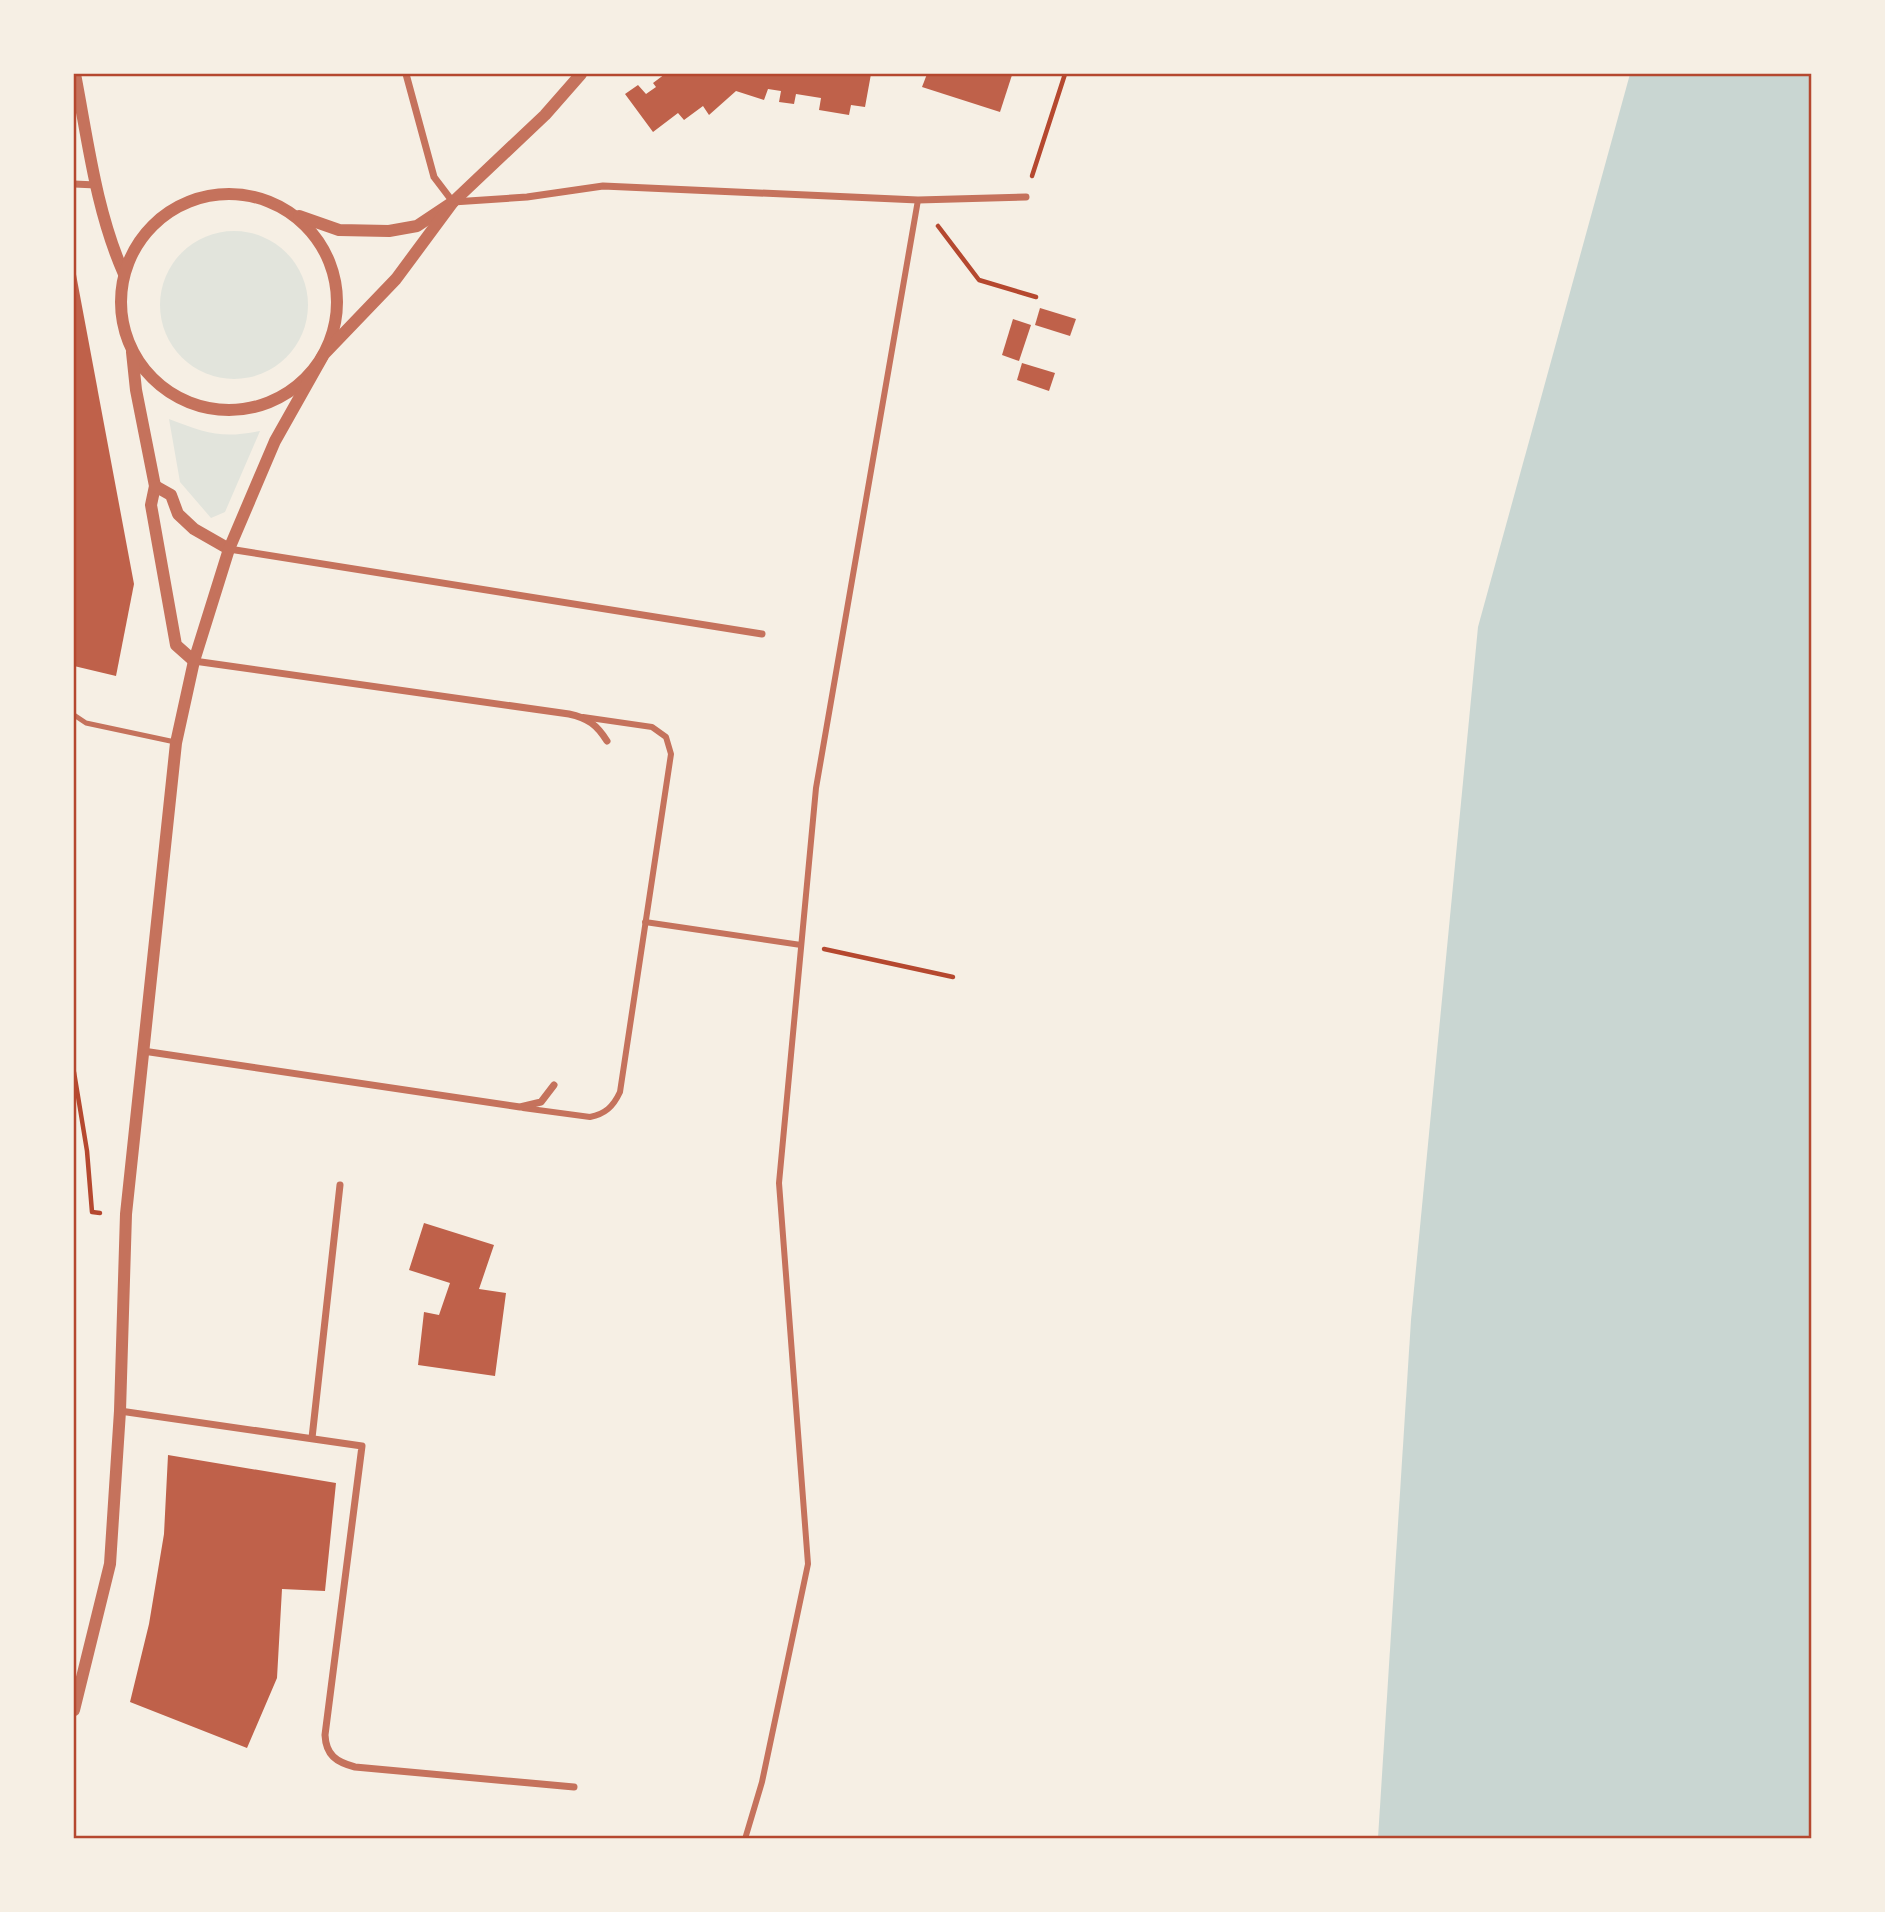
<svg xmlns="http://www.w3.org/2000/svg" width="1885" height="1912" font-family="Cabin,sans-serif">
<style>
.green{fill:#e2e4dc}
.water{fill:#c9d6d2}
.building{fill:#bf614a}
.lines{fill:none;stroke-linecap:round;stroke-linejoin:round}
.path{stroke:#b5482f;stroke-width:4.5}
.service{stroke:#c5725c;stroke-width:5}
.pedestrian{stroke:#c5725c;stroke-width:6}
.minor{stroke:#c5725c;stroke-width:7}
.tertiary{stroke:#c5725c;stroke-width:12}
.neatline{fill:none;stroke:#b5482f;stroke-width:2.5}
</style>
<rect width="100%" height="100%" fill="#f6efe4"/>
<!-- green -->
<g class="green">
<circle cx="234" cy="305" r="74"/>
<path d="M169,419C206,433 221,439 260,431L225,512L211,518L180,482Z"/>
</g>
<!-- water -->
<path class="water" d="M1630,74H1811V1838H1378L1411,1320L1478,627Z"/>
<!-- building -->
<g class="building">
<path d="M665,74H871L865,107L851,105L849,115L819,110L821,98L796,94L794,104L779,102L781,91L768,89L764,100L736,91L709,115L703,106L684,120L678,113L653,132L625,94L638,85L646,94L656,87L653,83Z"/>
<path d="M927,74H1008L1012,75L1000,112L922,87Z"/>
<path d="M75,269L134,584L116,676L74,666Z"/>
<path d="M1040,308L1076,319L1070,336L1035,325Z"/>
<path d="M1013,319L1031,325L1019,361L1002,355Z"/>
<path d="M1022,363L1055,373L1049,391L1017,380Z"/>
<path d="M424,1223L494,1245L479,1289L506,1293L495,1376L418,1365L424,1312L439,1315L450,1283L409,1270Z"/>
<path d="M168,1455L336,1483L325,1591L282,1589L277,1678L247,1748L130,1702L149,1624L164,1534Z"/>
</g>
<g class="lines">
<!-- path -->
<g class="path">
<path d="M1032,176L1065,74"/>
<path d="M938,226L979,280L1036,297"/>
<path d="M824,949L953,977"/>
<path d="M74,1072L87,1151L92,1212L100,1213"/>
</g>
<!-- service -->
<path class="service" d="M74,715L86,723L175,742"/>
<!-- pedestrian -->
<g class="pedestrian">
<path d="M645,922L801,945"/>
<path d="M523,1108L590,1117C605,1114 613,1107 620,1092L671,754L666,737L652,727L583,717"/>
<path d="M745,1839L762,1782L808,1564L779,1183L816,788L918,200"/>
</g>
<!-- minor -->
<g class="minor">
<path d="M406,74L434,177L453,202L527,197L603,186L918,200L1026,197"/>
<path d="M74,184L96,185"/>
<path d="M229,549L762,634"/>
<path d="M194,661L569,714C588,718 597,725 607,741"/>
<path d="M143,1051L520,1107L541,1102L554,1085"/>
<path d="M120,1411L362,1446L325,1735C326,1755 336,1762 355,1767L574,1787"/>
<path d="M312,1438L340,1185"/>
</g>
<!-- tertiary -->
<g class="tertiary">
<path d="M75,74C88,141 96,211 124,274"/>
<circle cx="229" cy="302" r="108"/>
<path d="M299,216L339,230L389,231L417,226L453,202L545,115L581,74"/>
<path d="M132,352L136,390L155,486L151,505L176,645L194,661"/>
<path d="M155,486L171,495L178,514L194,529L229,549"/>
<path d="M74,1710L110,1564L120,1411L126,1214L176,743L194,661L229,549L275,441L324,354L396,279L453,202"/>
</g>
</g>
<!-- border -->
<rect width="1885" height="1912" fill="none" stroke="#f6efe4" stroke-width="150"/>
<rect x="75" y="75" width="1735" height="1762" class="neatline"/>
</svg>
